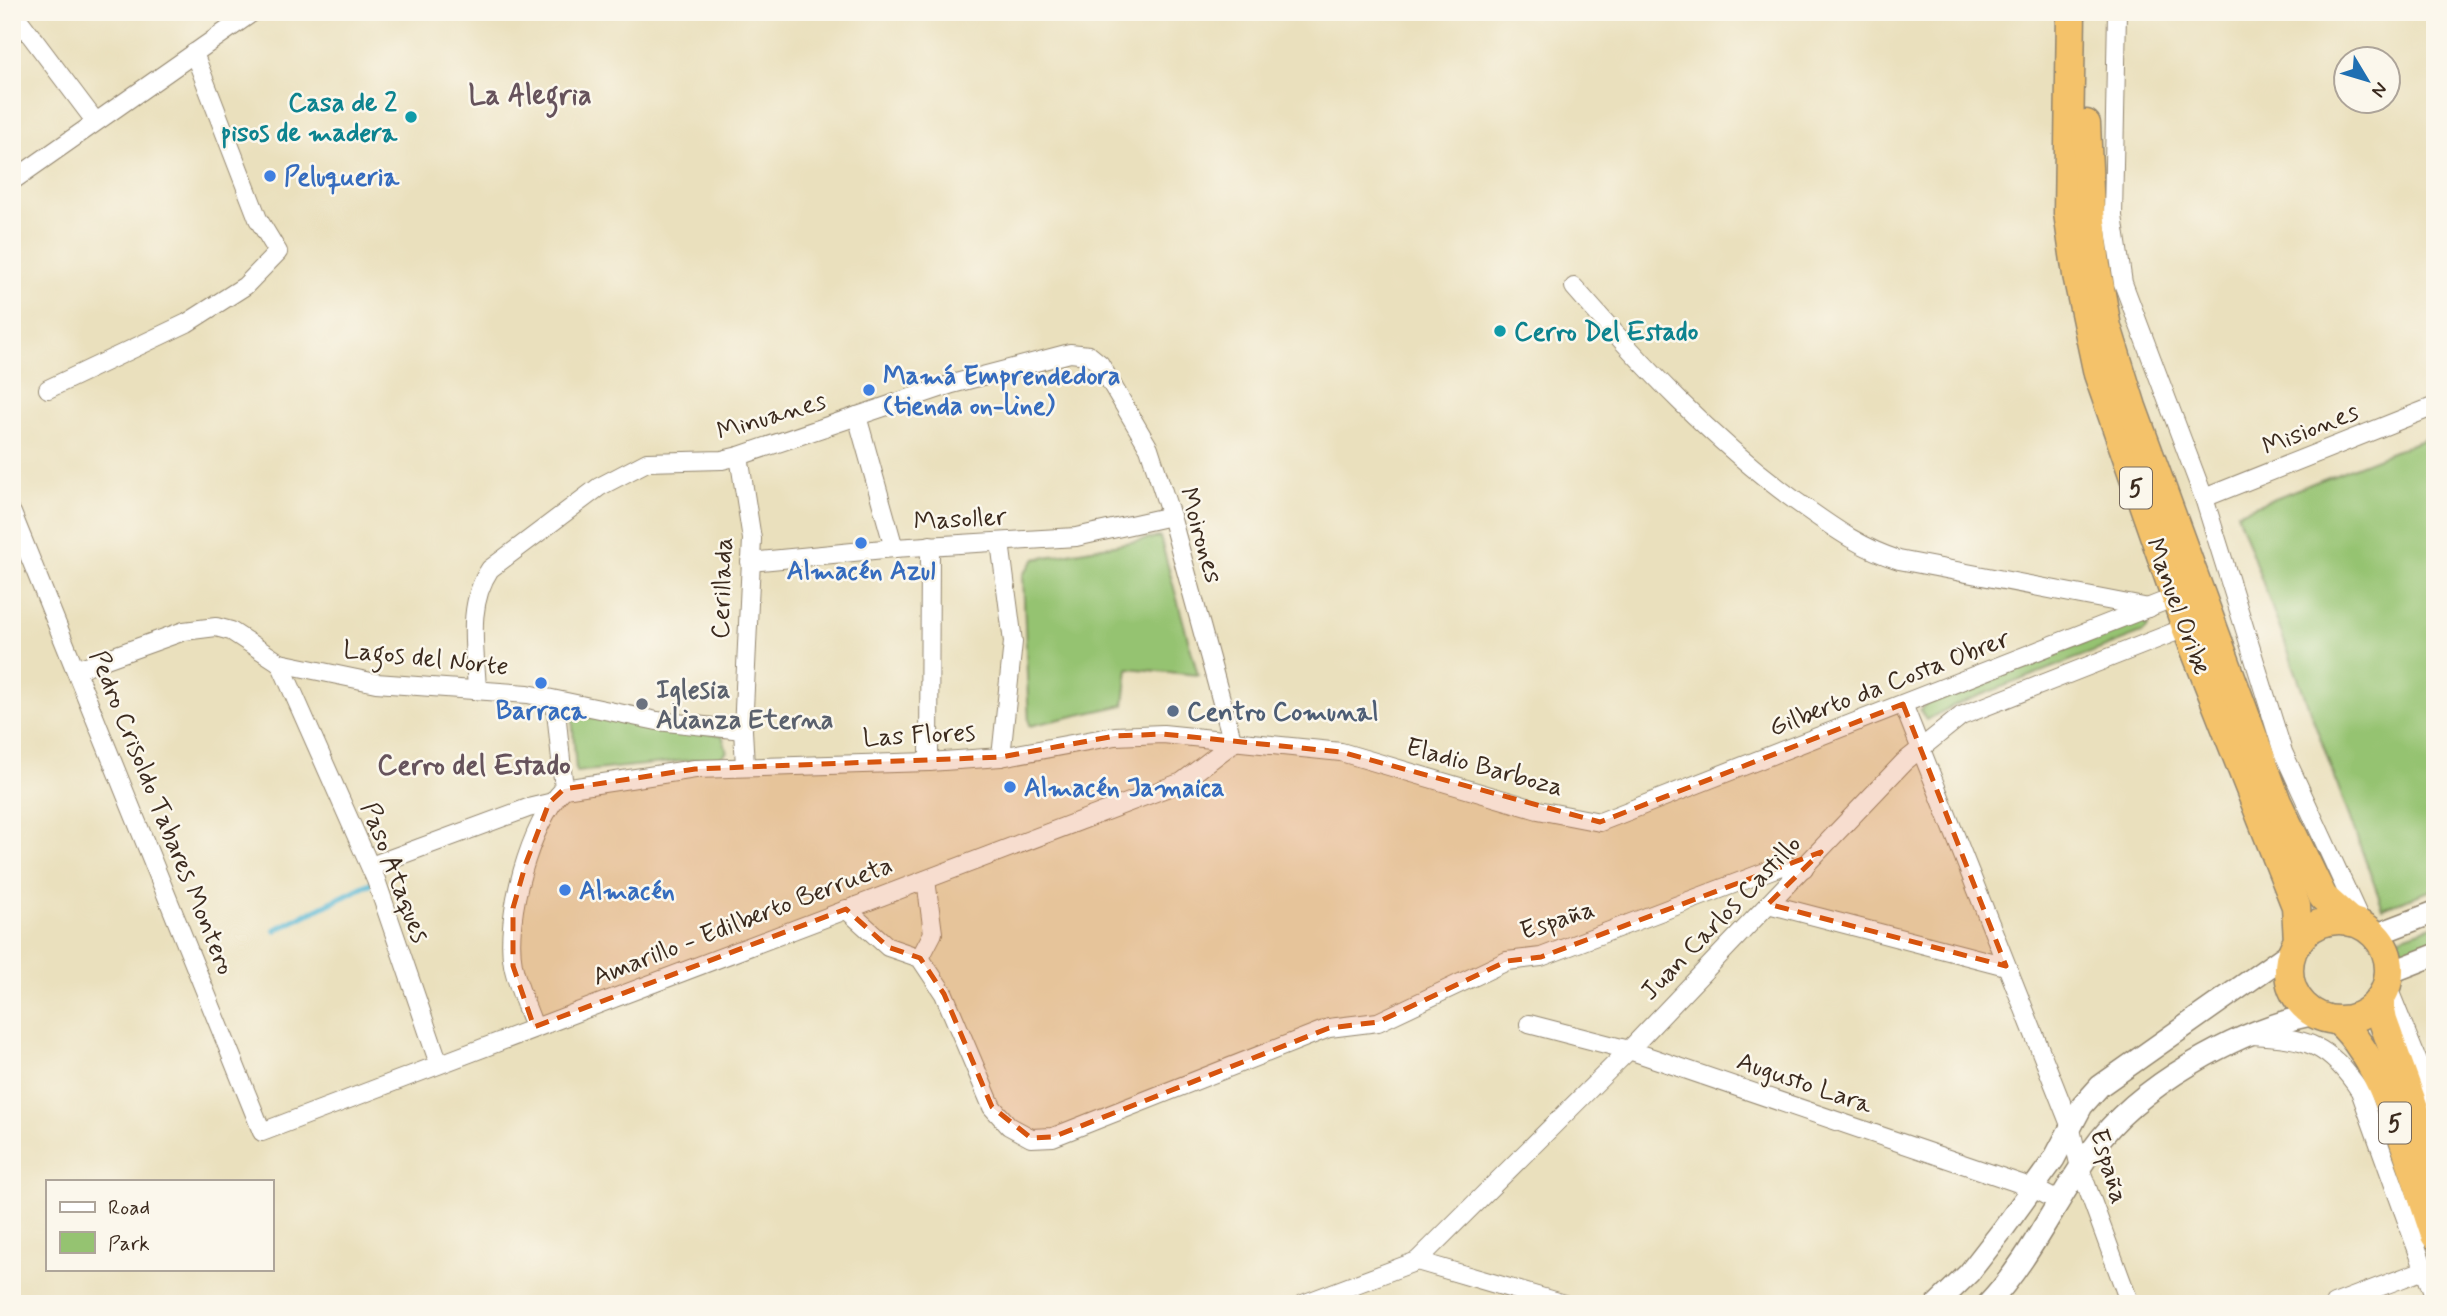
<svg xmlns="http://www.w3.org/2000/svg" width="2447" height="1316" font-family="Mynerve,sans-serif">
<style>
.green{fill:#95c371;stroke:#687648;stroke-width:2}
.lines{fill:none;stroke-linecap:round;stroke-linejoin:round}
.stream{stroke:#56b8d4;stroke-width:6}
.minor-casing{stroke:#92856e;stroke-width:20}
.tertiary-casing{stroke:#92856e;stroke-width:24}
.trunk-casing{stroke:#92856e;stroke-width:31}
.minor{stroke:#fff;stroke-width:18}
.tertiary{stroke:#fff;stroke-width:21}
.trunk{stroke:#f4c26a;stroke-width:28}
.marked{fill:#d7540e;fill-opacity:0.2;stroke:#d7540e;stroke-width:5;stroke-dasharray:14 9;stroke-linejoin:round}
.culture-dot{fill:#0f9aa8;stroke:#fbf7ec;stroke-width:2.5}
.shop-dot{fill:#3f7fe0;stroke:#fbf7ec;stroke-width:2.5}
.worship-dot{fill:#6b7280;stroke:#fbf7ec;stroke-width:2.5}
.service-dot{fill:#5c6f8a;stroke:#fbf7ec;stroke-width:2.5}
.labels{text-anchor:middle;stroke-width:5;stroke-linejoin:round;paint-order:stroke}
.shield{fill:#fbf7ec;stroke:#75685c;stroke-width:2}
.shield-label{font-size:24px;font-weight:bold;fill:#3b2a1e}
.culture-label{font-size:26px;font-weight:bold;fill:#0d838f;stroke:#fbf7ec;text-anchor:end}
.shop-label{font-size:26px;font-weight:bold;fill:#366cbe;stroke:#fbf7ec;text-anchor:start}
.street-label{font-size:26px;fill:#3b2a1e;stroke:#fbf7ec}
.worship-label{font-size:26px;font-weight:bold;fill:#5b616d;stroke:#fbf7ec;text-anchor:start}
.service-label{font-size:26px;font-weight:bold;fill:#4e5e75;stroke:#fbf7ec;text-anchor:start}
.neighbourhood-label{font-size:28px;font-weight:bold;fill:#66535c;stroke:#fbf7ec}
</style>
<rect width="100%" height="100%" fill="#fbf7ec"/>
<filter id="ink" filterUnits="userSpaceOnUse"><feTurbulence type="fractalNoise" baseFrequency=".0143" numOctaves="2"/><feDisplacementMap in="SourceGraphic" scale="14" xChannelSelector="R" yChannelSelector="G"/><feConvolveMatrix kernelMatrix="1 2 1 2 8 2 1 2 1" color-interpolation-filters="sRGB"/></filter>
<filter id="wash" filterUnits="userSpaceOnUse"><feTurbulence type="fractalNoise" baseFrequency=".00686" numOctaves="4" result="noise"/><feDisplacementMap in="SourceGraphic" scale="28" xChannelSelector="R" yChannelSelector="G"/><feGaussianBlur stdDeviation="1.57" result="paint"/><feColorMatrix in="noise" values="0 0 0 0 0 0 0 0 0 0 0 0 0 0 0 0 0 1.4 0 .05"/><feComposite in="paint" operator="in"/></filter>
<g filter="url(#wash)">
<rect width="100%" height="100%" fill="#eae0bd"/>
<!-- green -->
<g class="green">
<path d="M2435,435V889L2383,908L2237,513Z"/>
<path d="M1160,537L1198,675L1128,668L1124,705L1029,726L1023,575L1035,559Z"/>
<path d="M2142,620L2148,627L2142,633L1955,705L1926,720L1920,710L1928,702Z"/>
<path d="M572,715L722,735L727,752L721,757L576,772Z"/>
<path d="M2435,925V944L2405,956L2397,938Z"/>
</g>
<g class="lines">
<!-- stream -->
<path class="stream" d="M275,930L375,881"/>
</g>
</g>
<g filter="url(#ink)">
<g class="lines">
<defs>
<g id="minor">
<path d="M13,12L95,121"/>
<path d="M2117,12L2113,216L2123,283L2204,498L2283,752L2363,926"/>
<path d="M12,181L253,12"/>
<path d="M1574,287C1642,365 1713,441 1797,502C1831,526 1860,548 1899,560L2149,608"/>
<path d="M48,389L187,323L245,286L278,252L258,219L194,53"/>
<path d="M857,416L894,548"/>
<path d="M739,456L752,539L743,730L745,766"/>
<path d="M2204,498L2435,406"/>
<path d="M12,513L262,1132L1182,782L1233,743"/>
<path d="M1000,542L1013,642L1001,757"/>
<path d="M750,562L894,548L1076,537L1171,516"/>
<path d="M280,663L376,880L439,1064"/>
<path d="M78,669L184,631L216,627L231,631L280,663L376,683L528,694L657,721L743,730"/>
<path d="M477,689C475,648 466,605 490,569L599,487L647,462L722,460L739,456L952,384L1070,353L1089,355L1100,364L1149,448L1171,516L1233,743"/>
<path d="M1903,704L2070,1125L2080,1168L2130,1304"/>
<path d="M929,762L930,545"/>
<path d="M564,789L695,769L929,762L1001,757L1115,736L1163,734L1341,752L1538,810L1600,822L2183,594"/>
<path d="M371,866L528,808L549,803"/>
<path d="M1768,904L2006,966"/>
<path d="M846,909L888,947L920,958L944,994L992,1107L1009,1126L1031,1138L1053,1137L1329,1028L1378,1022L1507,961L1541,957L1781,866L1804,868"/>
<path d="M920,958L933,933L926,880"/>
<path d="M2387,985L2435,1104"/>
<path d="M1529,1024L1629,1050L2033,1188L2060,1202"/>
<path d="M534,1027C527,1007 517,986 513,965C504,918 530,822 564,789L555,701"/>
<path d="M2252,1035C2307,1038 2329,1044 2360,1091L2435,1299"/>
<path d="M1417,1261L1564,1304"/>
<path d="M1303,1304L1417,1261L1629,1050L1904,762L1961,716L2195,624"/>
<path d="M2334,1304L2424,1270"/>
</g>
<g id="tertiary">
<path d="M2375,935L2435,912"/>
<path d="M2389,973L2435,955"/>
<path d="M1937,1304L1969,1273L2004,1228L2054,1159L2082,1106L2100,1086L2293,950"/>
<path d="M1988,1304C2031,1258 2056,1200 2092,1150C2137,1086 2239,1029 2315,1014"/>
</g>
<g id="trunk">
<path d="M2071,12L2068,213L2077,275L2098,374L2186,627L2296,906L2298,942"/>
<path d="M2086,124L2090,212L2096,266L2107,327L2132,407L2277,802L2323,897L2351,922"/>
<circle cx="2339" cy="970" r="50"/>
<path d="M2379,1000L2383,1021L2435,1167"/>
<path d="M2338,1021C2385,1060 2414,1176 2435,1235"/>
</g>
</defs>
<!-- minor casing -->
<use href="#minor" class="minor-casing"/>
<!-- tertiary casing -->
<use href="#tertiary" class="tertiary-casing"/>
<!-- trunk casing -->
<use href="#trunk" class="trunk-casing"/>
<!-- minor -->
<use href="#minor" class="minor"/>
<!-- tertiary -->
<use href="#tertiary" class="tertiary"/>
<!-- trunk -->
<use href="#trunk" class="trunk"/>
</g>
</g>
<!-- marked area -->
<path class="marked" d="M1903,704L2006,966L1768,904L1821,852L1541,957L1507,961L1378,1022L1329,1028L1053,1137L1031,1138L992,1107L944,994L920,958L888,947L846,909L534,1027L513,966V908L526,863L549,803L564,789L695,769L1001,757L1115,736L1163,734L1341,752L1600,822Z"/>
<!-- markers -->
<g class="culture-dot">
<circle cx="411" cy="117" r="7"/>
<circle cx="1500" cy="331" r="7"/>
</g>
<g class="shop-dot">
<circle cx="270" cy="176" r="7"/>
<circle cx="869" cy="390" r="7"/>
<circle cx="861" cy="543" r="7"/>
<circle cx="541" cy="683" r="7"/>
<circle cx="1010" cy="787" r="7"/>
<circle cx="565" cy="890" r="7"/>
</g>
<circle class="worship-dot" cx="642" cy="704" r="7"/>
<circle class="service-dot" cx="1173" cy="711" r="7"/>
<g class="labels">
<!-- shield labels -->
<g class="shield">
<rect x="2120" y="467.5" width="32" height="41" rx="5"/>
<rect x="2379" y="1102.5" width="32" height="41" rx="5"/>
</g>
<g class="shield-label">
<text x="2136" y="496">5</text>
<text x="2395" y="1131">5</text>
</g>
<!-- culture labels -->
<g class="culture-label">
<text x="397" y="111">Casa de 2<tspan x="397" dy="30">pisos de madera</tspan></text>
<text x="1514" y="340" text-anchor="start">Cerro Del Estado</text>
</g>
<!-- shop labels -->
<g class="shop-label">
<text x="284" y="185">Peluqueria</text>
<text x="883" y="384">Mamá Emprendedora<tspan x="883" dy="30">(tienda on-line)</tspan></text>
<text x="861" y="579" text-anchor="middle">Almacén Azul</text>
<text x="541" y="719" text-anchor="middle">Barraca</text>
<text x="1024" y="796">Almacén Jamaica</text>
<text x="579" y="899">Almacén</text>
</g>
<!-- street labels -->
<g class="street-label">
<text transform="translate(771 415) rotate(-17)" y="9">Minuanes</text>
<text transform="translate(2310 428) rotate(-22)" y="9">Misiones</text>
<text transform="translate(960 518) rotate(-3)" y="9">Masoller</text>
<text transform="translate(1202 535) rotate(74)" y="9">Moirones</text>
<text transform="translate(721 588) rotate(-88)" y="9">Cerillada</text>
<text transform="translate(2179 606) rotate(70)" y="9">Manuel Oribe</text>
<text transform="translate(426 657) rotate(6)" y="9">Lagos del Norte</text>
<text transform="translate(1889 682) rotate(-21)" y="9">Gilberto da Costa Obrer</text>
<text transform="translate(919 734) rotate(-3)" y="9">Las Flores</text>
<text transform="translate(1485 766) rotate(15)" y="9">Eladio Barboza</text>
<text transform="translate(163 812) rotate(68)" y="9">Pedro Crisoldo Tabares Montero</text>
<text transform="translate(396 872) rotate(69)" y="9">Paso Ataques</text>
<text transform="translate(1720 917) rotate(-46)" y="9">Juan Carlos Castillo</text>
<text transform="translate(1557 919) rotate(-18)" y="9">España</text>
<text transform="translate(742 920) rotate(-21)" y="9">Amarillo - Edilberto Berrueta</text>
<text transform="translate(1805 1082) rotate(19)" y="9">Augusto Lara</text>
<text transform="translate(2110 1166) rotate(73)" y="9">España</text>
</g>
<!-- worship labels -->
<g class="worship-label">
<text x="656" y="698">Iglesia<tspan x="656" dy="30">Alianza Eterna</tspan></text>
</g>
<!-- service labels -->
<g class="service-label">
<text x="1187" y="720">Centro Comunal</text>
</g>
<!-- neighbourhood labels -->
<g class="neighbourhood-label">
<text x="530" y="104">La Alegria</text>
<text x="474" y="774">Cerro del Estado</text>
</g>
</g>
<!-- margin -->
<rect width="2447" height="1316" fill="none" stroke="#fbf7ec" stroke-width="42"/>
<!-- legend -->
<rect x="46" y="1180" width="228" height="91" fill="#fbf7ec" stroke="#aea59a" stroke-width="2"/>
<rect x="60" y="1202" width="35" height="10" fill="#ffffff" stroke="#aea59a" stroke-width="2"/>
<text x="108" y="1214" font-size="21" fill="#3b2a1e">Road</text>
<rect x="60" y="1232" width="35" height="21" fill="#95c371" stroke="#aea59a" stroke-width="2"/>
<text x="108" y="1250" font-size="21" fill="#3b2a1e">Park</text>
<!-- north arrow -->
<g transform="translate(2367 80) rotate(128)"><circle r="33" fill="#fbf7ec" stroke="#aea59a" stroke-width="2"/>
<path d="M0-5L12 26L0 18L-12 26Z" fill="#1f6fb2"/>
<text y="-10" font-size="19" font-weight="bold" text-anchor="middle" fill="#3b2a1e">N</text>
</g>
</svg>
